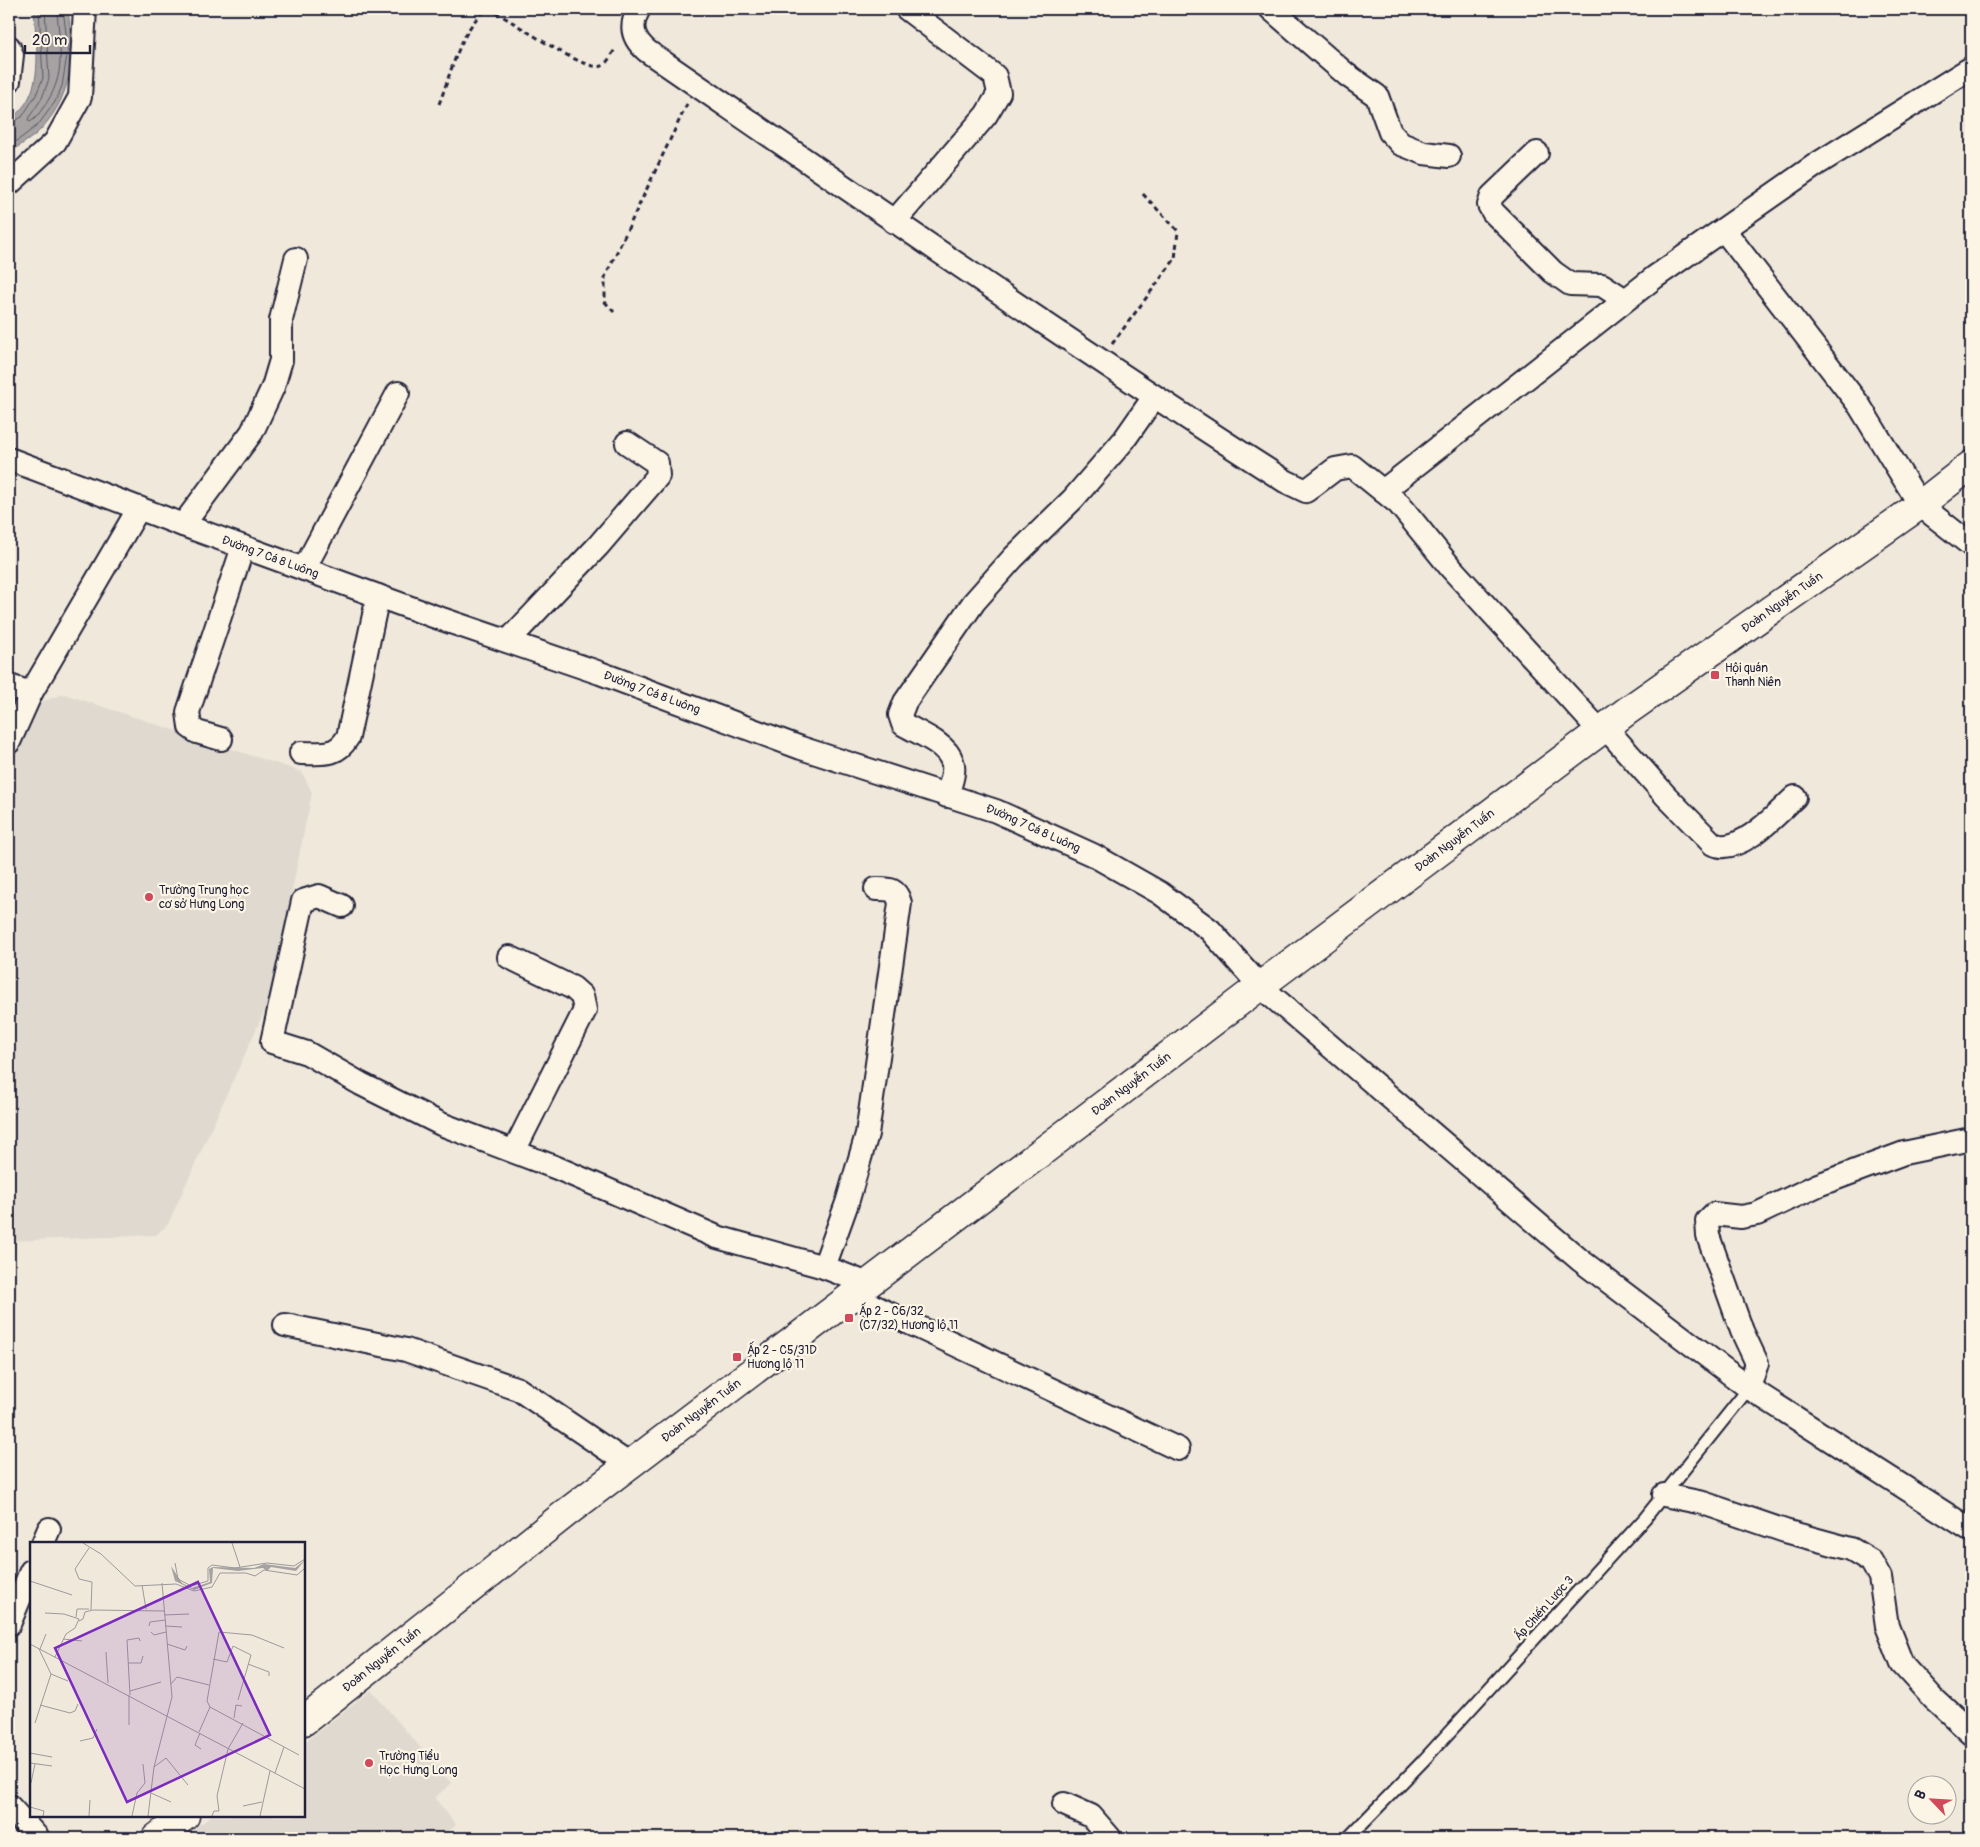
<svg xmlns="http://www.w3.org/2000/svg" width="1980" height="1847" font-family="Pangolin,sans-serif">
<style>
.built{fill:#e0d9cf}
.water{fill:#a6a2a2;stroke:#716f79}
.lines{fill:none;stroke-linecap:round;stroke-linejoin:round}
.shore{stroke:#575564;stroke-width:1}
.service-casing{stroke:#22223b;stroke-width:15}
.minor-casing{stroke:#22223b;stroke-width:26}
.secondary-casing{stroke:#22223b;stroke-width:31}
.path{stroke:#22223b;stroke-width:3;stroke-dasharray:5 4;stroke-linecap:butt}
.service{stroke:#fcf5e5;stroke-width:11}
.minor{stroke:#fcf5e5;stroke-width:22}
.secondary{stroke:#fcf5e5;stroke-width:28}
.poi-dot{fill:#d1495b;stroke:#fcf5e5;stroke-width:2}
.labels{text-anchor:middle;stroke-width:4.5;stroke-linejoin:round;paint-order:stroke}
.street-label{font-size:12px;fill:#22223b;stroke:#fcf5e5}
.poi-label{font-size:12px;fill:#22223b;stroke:#fcf5e5;text-anchor:start}
.inset-road{fill:none;stroke:#9d999b;stroke-width:1}
.view{fill:#7b2cbf;fill-opacity:0.15;stroke:#7b2cbf;stroke-width:2.5}
.inset-edge{fill:none;stroke:#22223b;stroke-width:2.5}
</style>
<rect width="100%" height="100%" fill="#efe8db"/>
<filter id="ink" filterUnits="userSpaceOnUse"><feTurbulence type="fractalNoise" baseFrequency=".02" numOctaves="2"/><feDisplacementMap in="SourceGraphic" scale="10" xChannelSelector="R" yChannelSelector="G"/><feConvolveMatrix kernelMatrix="1 2 1 2 8 2 1 2 1" color-interpolation-filters="sRGB"/></filter>
<g filter="url(#ink)">
<!-- built -->
<g class="built">
<path d="M64,694L302,772L312,793L269,1001L168,1224L156,1235L9,1241V755L32,705Z"/>
<path d="M371,1690L451,1783L435,1798L456,1825L441,1838H183L211,1816H304V1743Z"/>
</g>
<!-- water -->
<path class="water" d="M34,9H68C73,54 75,91 42,128C34,138 19,145 9,153V120C47,94 36,49 34,9Z"/>
<g class="lines">
<!-- shore -->
<g class="shore">
<path d="M45,9L49,79L42,98L28,119L30,122C36,119 39,113 43,108C68,74 59,47 57,9"/>
<path d="M9,124L22,117L36,95L43,78L39,9"/>
<path d="M9,147L38,125L55,102L62,86L68,49L63,9"/>
</g>
<defs>
<path id="service" d="M1348,1838L1422,1762L1645,1518L1749,1388"/>
<g id="minor">
<path d="M639,9C629,26 633,39 647,51C858,196 1069,343 1285,481L1306,491L1335,469L1352,466L1399,504L1451,568L1600,731"/>
<path d="M1271,9L1347,75L1377,96L1390,132L1401,144L1424,153L1449,156"/>
<path d="M9,47L12,55L9,81"/>
<path d="M1537,153L1492,196L1489,205L1493,212L1553,272L1570,284L1602,285L1625,300"/>
<path d="M9,184L55,142L80,97L85,9"/>
<path d="M894,222L986,115L999,93L995,76L907,9"/>
<path d="M1724,230L1859,405L1920,505L1971,545"/>
<path id="s1" d="M9,459L183,525L433,616L600,673L801,748L996,811L1093,855L1160,893L1210,930L1260,986L1580,1260L1749,1388L1971,1530"/>
<path d="M1383,491L1655,277L1817,164L1971,68"/>
<path d="M183,525L252,432L273,387L281,360V320L296,259"/>
<path d="M304,569L398,393"/>
<path d="M508,641L598,546L658,476L657,463L627,443"/>
<path d="M9,686L31,693"/>
<path d="M1605,727L1666,796L1713,844C1739,856 1777,814 1795,797"/>
<path d="M221,739L197,732L190,727L188,712L243,547"/>
<path d="M9,742L31,693L139,508"/>
<path d="M301,753C323,753 336,757 348,737L378,596"/>
<path d="M947,796C950,785 956,771 952,761C946,743 918,733 903,724L900,715L905,702L974,602L1013,558L1073,499L1124,440L1154,397"/>
<path d="M342,906L319,896L303,901L272,1042L307,1053L361,1084L441,1124L557,1168L717,1237L824,1267L868,1284"/>
<path d="M509,957L573,988L582,996L585,1010L514,1151"/>
<path d="M824,1267L847,1203L867,1134L900,903C896,888 889,889 876,889"/>
<path d="M852,1296L1178,1449"/>
<path d="M285,1325L406,1350L518,1389L630,1465"/>
<path d="M1749,1388L1757,1363L1742,1331L1708,1236L1707,1221L1714,1214L1741,1217L1757,1214L1818,1185L1904,1153L1971,1139"/>
<path d="M1664,1495L1703,1503L1785,1531L1851,1549L1871,1561L1880,1577L1887,1626L1902,1664L1933,1698L1971,1733"/>
<path d="M43,1543L49,1529"/>
<path d="M9,1624L31,1571"/>
<path d="M1064,1804L1091,1816L1110,1838"/>
<path d="M9,1806L38,1838"/>
</g>
<g id="secondary">
<path id="s2" d="M304,1721L566,1513L1260,986L1627,711L1920,505L1971,465"/>
<path d="M156,1838L185,1816"/>
</g>
</defs>
<!-- service casing -->
<use href="#service" class="service-casing"/>
<!-- minor casing -->
<use href="#minor" class="minor-casing"/>
<!-- secondary casing -->
<use href="#secondary" class="secondary-casing"/>
<!-- path -->
<g class="path">
<path d="M472,9L480,13"/>
<path d="M439,104C450,77 462,22 489,9C510,18 584,73 602,66C608,63 612,53 616,48"/>
<path d="M614,312L605,302V277L687,104"/>
<path d="M1112,344L1175,259L1178,231L1141,192"/>
</g>
<!-- service -->
<use href="#service" class="service"/>
<!-- minor -->
<use href="#minor" class="minor"/>
<!-- secondary -->
<use href="#secondary" class="secondary"/>
</g>
</g>
<!-- markers -->
<g class="poi-dot">
<rect x="1710" y="670" width="10" height="10" rx="2.5"/>
<circle cx="149" cy="897" r="5"/>
<rect x="844" y="1313" width="10" height="10" rx="2.5"/>
<rect x="732" y="1352" width="10" height="10" rx="2.5"/>
<circle cx="369" cy="1763" r="5"/>
</g>
<g class="labels">
<!-- street labels -->
<g class="street-label">
<text dy="4" stroke="none"><textPath href="#s1" startOffset="279">Đường 7 Cá 8 Luông</textPath></text>
<text dy="4" stroke="none"><textPath href="#s2" startOffset="1854">Đoàn Nguyễn Tuấn</textPath></text>
<text dy="4" stroke="none"><textPath href="#s1" startOffset="684">Đường 7 Cá 8 Luông</textPath></text>
<text dy="4" stroke="none"><textPath href="#s1" startOffset="1089">Đường 7 Cá 8 Luông</textPath></text>
<text dy="4" stroke="none"><textPath href="#s2" startOffset="1449">Đoàn Nguyễn Tuấn</textPath></text>
<text dy="4" stroke="none"><textPath href="#s2" startOffset="1044">Đoàn Nguyễn Tuấn</textPath></text>
<text dy="4" stroke="none"><textPath href="#s2" startOffset="504">Đoàn Nguyễn Tuấn</textPath></text>
<text transform="translate(1544 1608) rotate(-48)" y="4">Ấp Chiến Lược 3</text>
<text dy="4" stroke="none"><textPath href="#s2" startOffset="99">Đoàn Nguyễn Tuấn</textPath></text>
</g>
<!-- poi labels -->
<g class="poi-label">
<text x="1725" y="672">Hội quán<tspan x="1725" dy="14">Thanh Niên</tspan></text>
<text x="159" y="894">Trường Trung học<tspan x="159" dy="14">cơ sở Hưng Long</tspan></text>
<text x="859" y="1315">Ấp 2 - C6/32<tspan x="859" dy="14">(C7/32) Hương lộ 11</tspan></text>
<text x="747" y="1354">Ấp 2 - C5/31D<tspan x="747" dy="14">Hương lộ 11</tspan></text>
<text x="379" y="1760">Trường Tiểu<tspan x="379" dy="14">Học Hưng Long</tspan></text>
</g>
</g>
<!-- overview -->
<g transform="translate(30 1542)">
<rect width="275" height="275" fill="#efe8db"/>
<path d="M275,18L266,29L241,25L237,29L233,26L208,29L183,26L182,41L164,48L145,39L141,24L152,41L162,46L180,40L179,27L183,25L224,26L234,22L265,26Z" fill="#a6a2a2"/>
<path class="inset-road" d="M53,1L71,12L105,44L146,42L164,49L182,45L190,31H216L225,34L234,28L267,33L275,26M202,1L210,25M59,6L45,27L49,37L62,40L61,68M145,21L148,37L161,44L178,39V26L182,23L205,26L237,21L264,24L275,17M0,39L42,53M112,43L116,67M15,71L34,72L49,77L45,86L36,92L25,115M134,73L159,72M46,75L47,67H59M49,79L53,77L55,70L63,68L134,69M119,84L120,80L135,78M135,84L152,85M121,90L124,93L136,90M33,97L52,99M0,102L275,247M137,102L155,108L157,104M254,106L222,93L189,90L177,159L180,165L269,213M10,107L16,92M76,110L78,141M183,117L197,120L203,104L221,113L208,158M98,121H111L113,114M218,122L239,130V134M21,132L38,139M141,142L147,135L179,143M100,149L131,140M100,153L97,98L109,96L110,99M10,163L40,171L45,169L48,162M204,176L206,163L212,164M5,181L21,132L9,107M99,183V153M169,190L180,165M170,191L165,203L171,207M50,199L63,196L67,187M0,211L22,215M0,221L22,224M124,225L136,216L158,243M245,231L254,205M1,241L5,222M121,251L141,260M213,264L232,260M0,265L14,269L13,274M59,274L60,258M102,274L107,251L115,241L113,222M118,274L124,225L142,155L132,41M182,274L184,269H189L187,254L198,207L213,181M230,274L240,229"/>
<path class="view" d="M168,40L240,193L97,260L25,106Z"/>
<rect width="275" height="275" class="inset-edge"/>
</g>
<!-- margin -->
<rect width="1980" height="1847" fill="none" stroke="#fcf5e5" stroke-width="30"/>
<rect x="15" y="15" width="1950" height="1817" fill="none" stroke="#22223b" stroke-width="2" filter="url(#ink)"/>
<!-- north arrow -->
<g transform="translate(1932 1800) rotate(295)"><circle r="24" fill="#fcf5e5" stroke="#a5a1a1"/>
<path d="M0-4L9 19L0 12L-9 19Z" fill="#d1495b"/>
<text y="-8" font-size="14" font-weight="bold" text-anchor="middle" fill="#22223b">B</text>
</g>
<!-- scale -->
<path d="M25 45v8h65v-8" fill="none" stroke="#22223b" stroke-width="2.5"/>
<text x="32" y="45" font-size="15" fill="#22223b" stroke="#fcf5e5" stroke-width="4" paint-order="stroke">20 m</text>
</svg>
